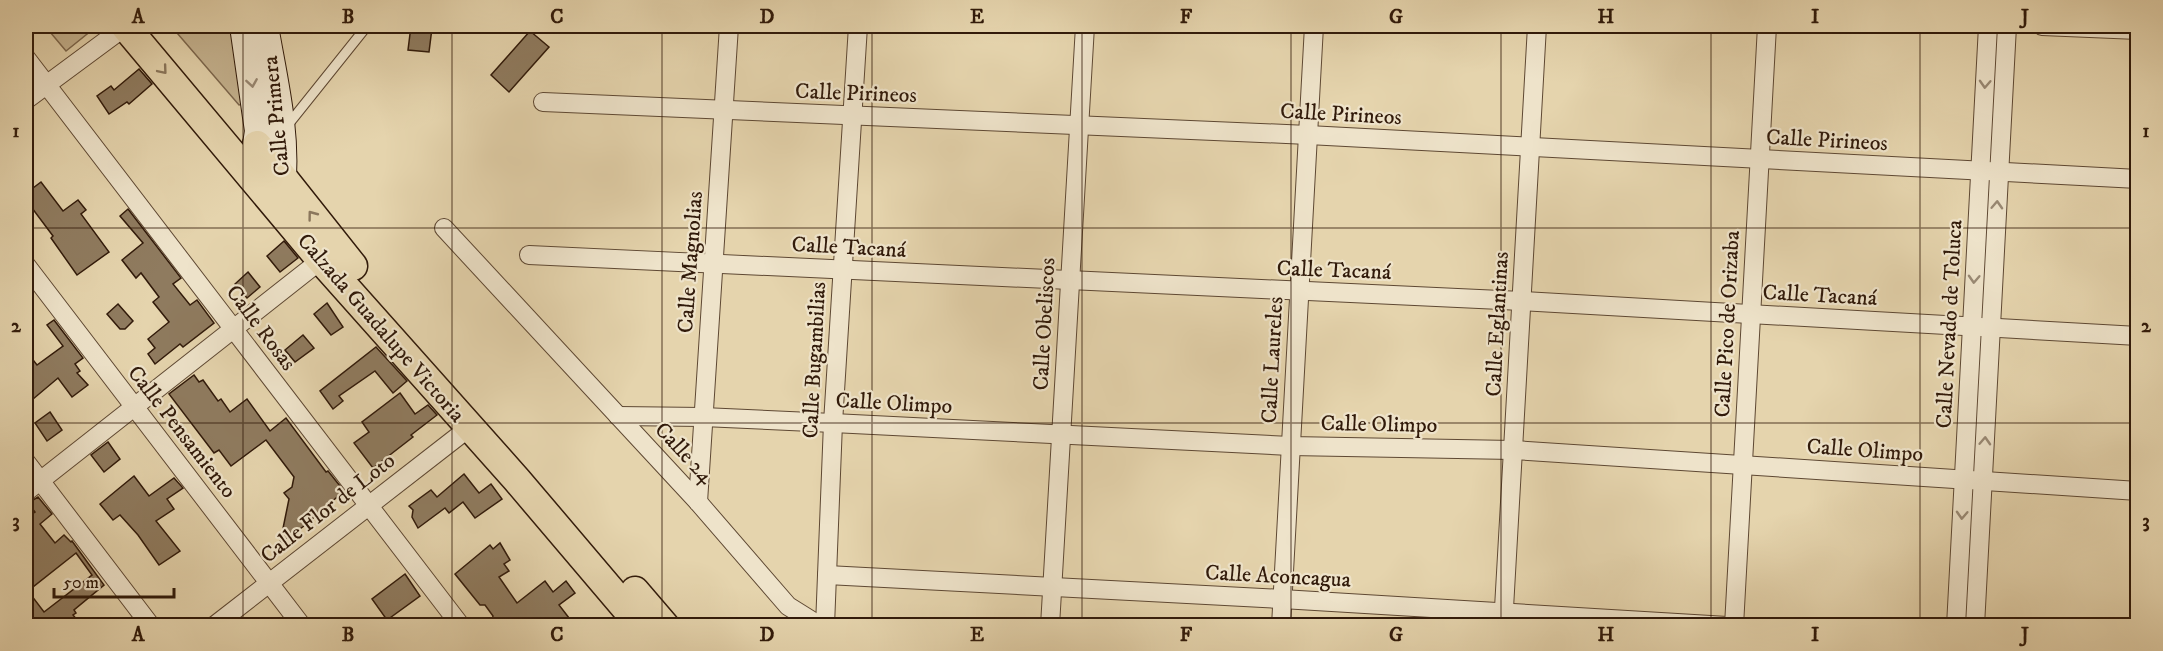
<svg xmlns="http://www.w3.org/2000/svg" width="2163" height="651" font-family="'IM FELL DW Pica',serif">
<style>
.green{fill:#c6b491;stroke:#7c674e;stroke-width:1.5}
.building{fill:#8f7b5f;stroke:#311a0a;stroke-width:1.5;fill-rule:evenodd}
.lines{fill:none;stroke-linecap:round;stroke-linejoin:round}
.service-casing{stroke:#5e4833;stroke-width:11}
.minor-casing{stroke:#5e4833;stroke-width:20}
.secondary-casing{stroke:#311a0a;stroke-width:28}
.primary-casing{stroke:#311a0a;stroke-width:31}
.service{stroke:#eee3ca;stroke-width:9}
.minor{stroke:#eee3ca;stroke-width:18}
.secondary{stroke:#eee3ca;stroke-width:26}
.primary{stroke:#e5d4ad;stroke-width:28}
.oneway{stroke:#8b775c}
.oneway2{stroke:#998974}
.grid{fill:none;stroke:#311a0a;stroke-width:1.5;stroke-opacity:0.55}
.labels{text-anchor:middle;stroke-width:4.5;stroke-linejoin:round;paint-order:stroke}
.street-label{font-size:22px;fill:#311a0a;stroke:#eee3ca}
.neatline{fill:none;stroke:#311a0a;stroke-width:2}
.grid-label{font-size:20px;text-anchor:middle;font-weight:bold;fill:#311a0a}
</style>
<rect width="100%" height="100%" fill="#e5d4ad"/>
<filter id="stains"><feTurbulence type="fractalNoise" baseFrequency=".00333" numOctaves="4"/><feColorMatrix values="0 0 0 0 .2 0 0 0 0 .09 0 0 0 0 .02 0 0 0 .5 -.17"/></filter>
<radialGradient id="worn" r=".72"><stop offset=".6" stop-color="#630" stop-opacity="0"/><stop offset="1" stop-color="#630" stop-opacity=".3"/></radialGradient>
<!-- green -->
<g class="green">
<path d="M45,26H97L66,51Z"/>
<path d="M171,26H243L256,102L239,105Z"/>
</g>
<!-- building -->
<g class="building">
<path d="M411,26L432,28L429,52L408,50Z"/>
<path d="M530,31L549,47L509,92L491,75Z"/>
<path d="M139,69L152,84L129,104L127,102L109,114L97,96L111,86L114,90Z"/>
<path d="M26,177L33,188L41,182L63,211L78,200L86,210L81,214L109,252L77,275L51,238L53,236L26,200Z"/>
<path d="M128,209L181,278L173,284L190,305L197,300L214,323L183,347L180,344L155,364L148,354L155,348L148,339L169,322L153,302L159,297L141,273L136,278L122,260L143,243L120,216Z"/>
<path d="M284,241L298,258L280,272L267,256Z"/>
<path d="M248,272L260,287L247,298L235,284Z"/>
<path d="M327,303L343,327L331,335L314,314Z"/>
<path d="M118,304L133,321L125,329H120L107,314Z"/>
<path d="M54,320L83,358L75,364L80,371L77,373L88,385L72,397L58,378L26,405V351L37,365L63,346L47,325Z"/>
<path d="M303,335L314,348L295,362L285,350Z"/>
<path d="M376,347L407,381L393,393L375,371L339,396L343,401L333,409L320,391Z"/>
<path d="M194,375L199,382L203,380L218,401L221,399L230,412L247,399L270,431L286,418L326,472L328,471L344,491L304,526L280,543L289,499L284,493L292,487L294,477L266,440L231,466L219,450L214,453L169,394Z"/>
<path d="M400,393L415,414L428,405L437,415L411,435L413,437L373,468L354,443L369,432L362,422Z"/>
<path d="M50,412L62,430L47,441L35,423Z"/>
<path d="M108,442L120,459L104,472L91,455Z"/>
<path d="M464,474L479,493L491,484L502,499L475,518L463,502L449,513L445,508L418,528L412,517L413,510L409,506L431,490L437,497Z"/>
<path d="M134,476L149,496L174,478L183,488L167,499L174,509L156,521L180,551L159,565L138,535L120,515L113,520L100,504Z"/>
<path d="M38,497L52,514L40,524L55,543L64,535L71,542L72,541L104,585L74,610L76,613L73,615L82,626H27L30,623L26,617V505L32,514L35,512L28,503ZM76,553L92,575L44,612L28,591Z"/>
<path d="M500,543L510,560L504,564L509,571L499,577L517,603L545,581L553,592L566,581L575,593L559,605L569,618L560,626H496L492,621L493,616L485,605H480L455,574L490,545L493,549Z"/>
<path d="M405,574L420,596L387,620L372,599Z"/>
</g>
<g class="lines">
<defs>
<path id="service" d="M287,126L367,26"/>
<g id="minor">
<path d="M2042,26L2138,30"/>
<path d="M26,58L461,626"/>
<path d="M26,100L126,26"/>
<path d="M543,102L1308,135L2138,179"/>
<path d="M444,228L698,502L788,606L820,626"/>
<path d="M529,255L1522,301L2138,336"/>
<path d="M26,265L302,626"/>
<path d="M618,416L703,417L833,423L1290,446L1513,450L2138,491"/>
<path d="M26,462L151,626"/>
<path d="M26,492L321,260"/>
<path d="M698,502L729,26"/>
<path d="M827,575L1282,599L1727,626"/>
<path d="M214,626L470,427"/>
<path d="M825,626L833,423L858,26"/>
<path d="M1050,626L1085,26"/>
<path d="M1281,626L1314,26"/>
<path d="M1503,626L1537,26"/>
<path d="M1734,626L1767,26"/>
<path d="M1956,626L1988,26"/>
<path d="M1975,626L2007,26"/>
</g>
<g id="secondary">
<path d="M243,26L258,131L253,165"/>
<path d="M265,26C274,79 288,134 282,188"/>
</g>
<g id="primary">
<path d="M125,26L321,260L517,480L641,626"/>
<path d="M257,145L353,266"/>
<path d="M635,591L665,626"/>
</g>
</defs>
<!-- service casing -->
<use href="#service" class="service-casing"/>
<!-- minor casing -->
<use href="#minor" class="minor-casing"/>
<!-- secondary casing -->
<use href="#secondary" class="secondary-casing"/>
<!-- primary casing -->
<use href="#primary" class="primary-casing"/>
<!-- service -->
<use href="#service" class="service"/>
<!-- minor -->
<use href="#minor" class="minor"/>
<!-- secondary -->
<use href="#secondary" class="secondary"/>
<!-- primary -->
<use href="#primary" class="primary"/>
</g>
<!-- one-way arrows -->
<defs><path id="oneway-chevron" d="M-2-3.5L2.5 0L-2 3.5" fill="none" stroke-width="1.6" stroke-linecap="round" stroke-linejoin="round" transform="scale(1.5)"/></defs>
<g class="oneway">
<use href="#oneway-chevron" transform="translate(163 70) rotate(50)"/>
<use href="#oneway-chevron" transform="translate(312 215) rotate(-127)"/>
</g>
<g class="oneway2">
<use href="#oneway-chevron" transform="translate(252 83) rotate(81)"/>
<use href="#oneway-chevron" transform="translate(1985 84) rotate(93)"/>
<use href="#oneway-chevron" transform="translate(1997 205) rotate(-87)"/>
<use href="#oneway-chevron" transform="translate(1974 279) rotate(93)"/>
<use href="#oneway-chevron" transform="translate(1985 441) rotate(-87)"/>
<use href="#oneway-chevron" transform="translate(1962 515) rotate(93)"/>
</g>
<!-- grid -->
<path class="grid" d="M243,26V626M452,26V626M662,26V626M872,26V626M1082,26V626M1291,26V626M1501,26V626M1711,26V626M1920,26V626M26,228H2138M26,423H2138"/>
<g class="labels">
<!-- street labels -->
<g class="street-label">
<text transform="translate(856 92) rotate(2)" y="8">Calle Pirineos</text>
<text transform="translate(1341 113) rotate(3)" y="8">Calle Pirineos</text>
<text transform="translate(275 116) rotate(-96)" y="8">Calle Primera</text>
<text transform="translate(1827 139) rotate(3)" y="8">Calle Pirineos</text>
<text transform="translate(849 246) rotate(3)" y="8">Calle Tacaná</text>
<text transform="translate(689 262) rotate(-86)" y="8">Calle Magnolias</text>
<text transform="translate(1334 269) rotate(2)" y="8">Calle Tacaná</text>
<text transform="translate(1820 294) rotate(3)" y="8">Calle Tacaná</text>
<text transform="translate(1043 324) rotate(-87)" y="8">Calle Obeliscos</text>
<text transform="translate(1496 324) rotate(-87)" y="8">Calle Eglantinas</text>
<text transform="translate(1726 324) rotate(-87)" y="8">Calle Pico de Orizaba</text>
<text transform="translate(1948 324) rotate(-87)" y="8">Calle Nevado de Toluca</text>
<text transform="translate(262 327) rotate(53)" y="8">Calle Rosas</text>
<text transform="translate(382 327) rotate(49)" y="8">Calzada Guadalupe Victoria</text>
<text transform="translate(813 360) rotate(-87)" y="8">Calle Bugambilias</text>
<text transform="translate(1271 360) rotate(-87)" y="8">Calle Laureles</text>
<text transform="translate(894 402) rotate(3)" y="8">Calle Olimpo</text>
<text transform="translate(1379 423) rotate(1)" y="8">Calle Olimpo</text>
<text transform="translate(183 431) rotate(52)" y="8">Calle Pensamiento</text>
<text transform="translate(1865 449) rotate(4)" y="8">Calle Olimpo</text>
<text transform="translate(685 452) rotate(47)" y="8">Calle 24</text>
<text transform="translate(327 507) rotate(-38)" y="8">Calle Flor de Loto</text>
<text transform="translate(1278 575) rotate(3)" y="8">Calle Aconcagua</text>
</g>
</g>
<!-- margin -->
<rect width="2163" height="651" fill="none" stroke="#e5d4ad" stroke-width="66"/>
<!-- scale -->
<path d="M54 588v9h120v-9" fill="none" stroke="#311a0a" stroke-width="3"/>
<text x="63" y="588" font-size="18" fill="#311a0a" stroke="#eee3ca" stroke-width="4.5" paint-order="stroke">50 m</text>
<rect x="33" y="33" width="2097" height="585" class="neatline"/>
<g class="grid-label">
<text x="138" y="23">A</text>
<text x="348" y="23">B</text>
<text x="557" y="23">C</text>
<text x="767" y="23">D</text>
<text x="977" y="23">E</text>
<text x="1186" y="23">F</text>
<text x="1396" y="23">G</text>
<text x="1606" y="23">H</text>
<text x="1815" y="23">I</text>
<text x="2025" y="23">J</text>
<text x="16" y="137">1</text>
<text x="2146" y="137">1</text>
<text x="16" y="332">2</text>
<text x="2146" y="332">2</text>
<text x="16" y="527">3</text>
<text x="2146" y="527">3</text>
<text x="138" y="641">A</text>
<text x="348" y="641">B</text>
<text x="557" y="641">C</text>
<text x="767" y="641">D</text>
<text x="977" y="641">E</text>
<text x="1186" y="641">F</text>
<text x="1396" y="641">G</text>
<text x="1606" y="641">H</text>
<text x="1815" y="641">I</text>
<text x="2025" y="641">J</text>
</g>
<rect width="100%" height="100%" filter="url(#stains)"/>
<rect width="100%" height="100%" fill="url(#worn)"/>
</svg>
